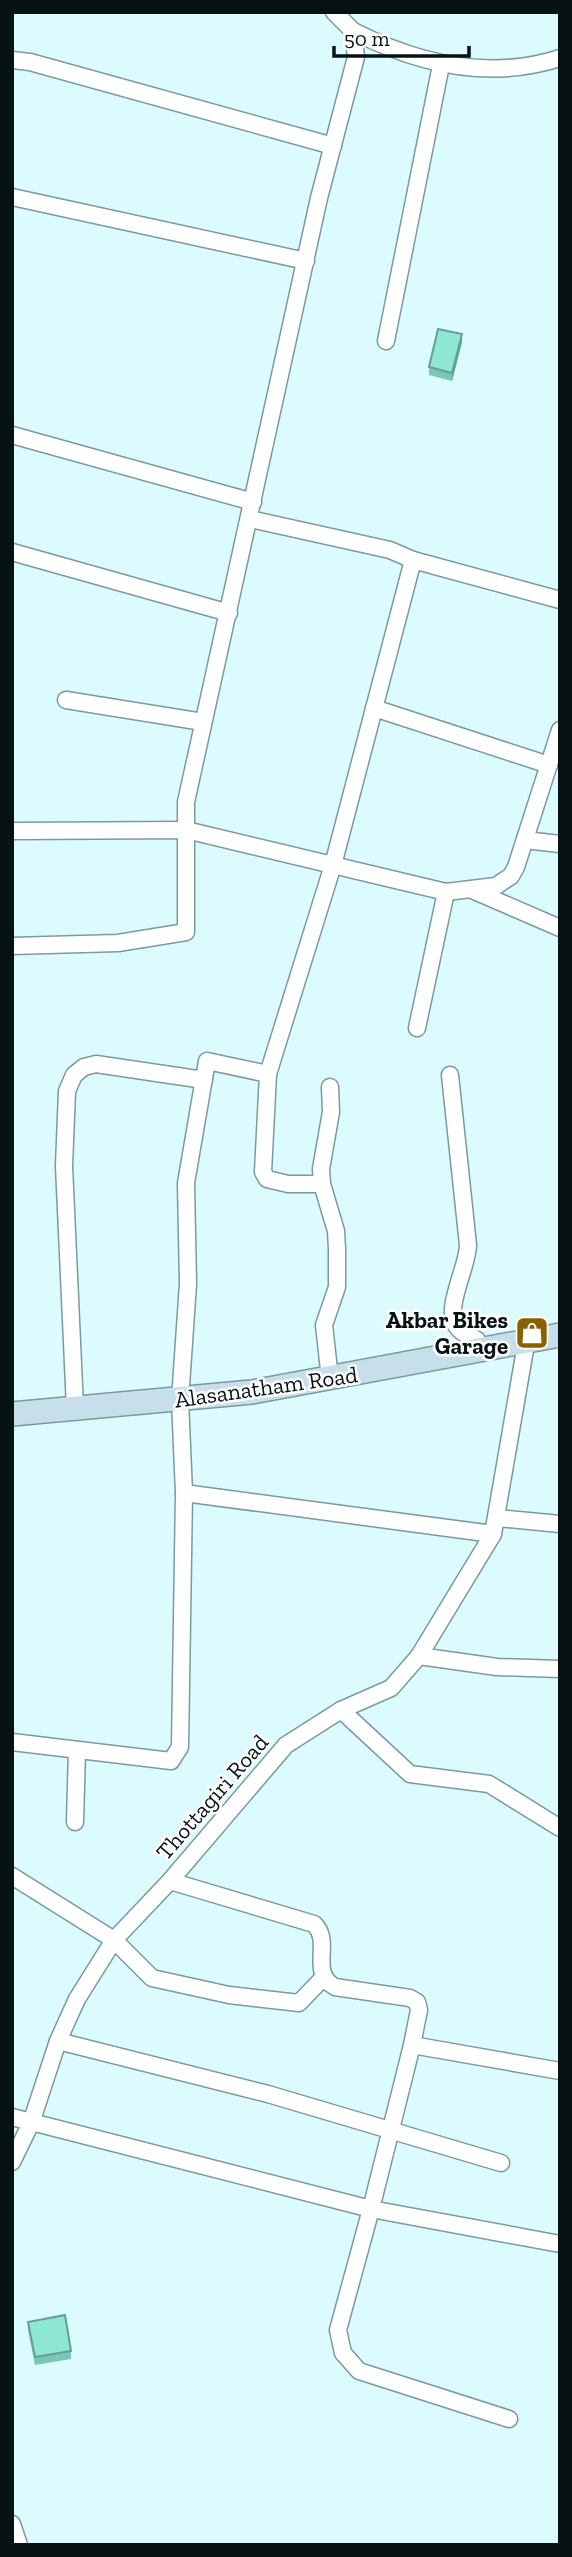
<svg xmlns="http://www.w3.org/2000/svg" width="572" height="2557" font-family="'Zilla Slab',serif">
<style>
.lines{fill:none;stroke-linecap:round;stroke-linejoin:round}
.street-casing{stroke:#7c9a9d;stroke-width:19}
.secondary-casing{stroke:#7c9a9d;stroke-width:26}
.street{stroke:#fff;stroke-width:16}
.secondary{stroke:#c7dfeb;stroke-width:23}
.wall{fill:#7ac6b7}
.shaded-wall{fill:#63a195}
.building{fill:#8ee6d5;stroke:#63a195;stroke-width:2}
.labels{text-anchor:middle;stroke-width:5;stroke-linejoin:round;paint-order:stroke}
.poi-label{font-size:23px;font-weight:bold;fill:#071213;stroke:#fff;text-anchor:end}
.street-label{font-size:23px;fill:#071213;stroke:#fff}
</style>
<rect width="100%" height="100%" fill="#dbfbff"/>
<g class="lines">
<defs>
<g id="street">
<path d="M353,31C418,64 489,81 560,58"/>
<path d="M12,60L30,62L333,146"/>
<path d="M12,197L306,261"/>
<path d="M386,341L441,65"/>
<path d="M12,435L253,502"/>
<path d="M12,552L229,613"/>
<path d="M413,560L560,600"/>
<path d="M66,700L203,722"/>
<path d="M374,708L549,765"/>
<path d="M12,831L186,830L446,892L496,886L511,876L516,867L560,730"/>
<path d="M525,840L560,844"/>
<path d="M472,890L560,928"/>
<path d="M12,946L118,943L186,932V802L319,198L356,57L353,31L334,12"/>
<path d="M417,1028L446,892"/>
<path d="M268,1074L263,1172L267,1179L288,1184H322"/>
<path d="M450,1075L468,1245C468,1267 442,1312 458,1328C462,1334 471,1336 477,1340L481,1352"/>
<path d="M330,1379L324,1325L337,1287V1249L336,1231L322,1184L321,1169L331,1112L330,1087"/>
<path d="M75,1408L64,1166L67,1091L74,1075L84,1067L96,1064L204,1080"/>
<path d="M184,1493L493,1534"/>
<path d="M497,1518L560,1524"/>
<path d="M419,1656L497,1667L560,1669"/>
<path d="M341,1710L410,1774L489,1784L560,1828"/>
<path d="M12,1742L171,1761L180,1747L184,1493L180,1400L188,1284L186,1183L207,1061L268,1074L333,865L413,560L390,550L250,519"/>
<path d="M75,1822L77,1750"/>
<path d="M12,1876L114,1940L152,1978L229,1995L299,2003L324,1977"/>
<path d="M170,1881L314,1924C333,1942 308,1972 335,1987L410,1998L417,2002L419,2010L412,2045"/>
<path d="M58,2041L268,2094L501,2163"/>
<path d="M560,2071L412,2045L371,2209L560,2244"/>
<path d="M12,2117L371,2209L338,2330L343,2353L359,2371L509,2419"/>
<path d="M12,2162L31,2123L58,2041L77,1999L114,1940L170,1881L286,1745L341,1710L391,1688L419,1656L493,1534L526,1344"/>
<path d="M12,2524L19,2545"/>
</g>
<path id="secondary" d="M12,1414L252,1392L560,1335"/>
</defs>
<!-- street casing -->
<use href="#street" class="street-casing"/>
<!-- secondary casing -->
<use href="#secondary" class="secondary-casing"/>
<!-- street -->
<use href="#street" class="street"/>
<!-- secondary -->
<use href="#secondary" class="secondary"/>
</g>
<!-- wall -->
<g class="wall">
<path d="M462,342L452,381L429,375V367Z"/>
<path d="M28,2322L71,2351V2359L35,2365L28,2330Z"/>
</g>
<!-- shaded-wall -->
<path class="shaded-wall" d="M462,334V342L452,381V373Z"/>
<!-- building -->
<g class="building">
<path d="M438,329L462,334L452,373L429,367Z"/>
<path d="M65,2315L71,2351L35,2357L28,2322Z"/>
</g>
<!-- icons -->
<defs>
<symbol id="shop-square" viewBox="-11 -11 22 22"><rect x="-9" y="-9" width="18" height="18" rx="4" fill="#896100" stroke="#fff"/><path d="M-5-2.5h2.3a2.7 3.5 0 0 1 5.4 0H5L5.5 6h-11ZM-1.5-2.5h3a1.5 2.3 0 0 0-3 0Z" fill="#fff"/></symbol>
</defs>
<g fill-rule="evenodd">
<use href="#shop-square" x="513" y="1314" width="38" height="38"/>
</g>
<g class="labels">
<!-- poi labels -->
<g class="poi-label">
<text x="508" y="1328">Akbar Bikes<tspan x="508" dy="26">Garage</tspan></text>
</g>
<!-- street labels -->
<g class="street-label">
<text transform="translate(266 1387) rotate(-8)" y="8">Alasanatham Road</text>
<text transform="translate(212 1797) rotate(-49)" y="8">Thottagiri Road</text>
</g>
</g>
<!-- border -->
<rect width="572" height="2557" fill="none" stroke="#071213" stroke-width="28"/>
<!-- scale -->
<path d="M334 46v10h135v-10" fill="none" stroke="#071213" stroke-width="3.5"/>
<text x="344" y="46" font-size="21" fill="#071213" stroke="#ffffff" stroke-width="5" paint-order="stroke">50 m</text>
</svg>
